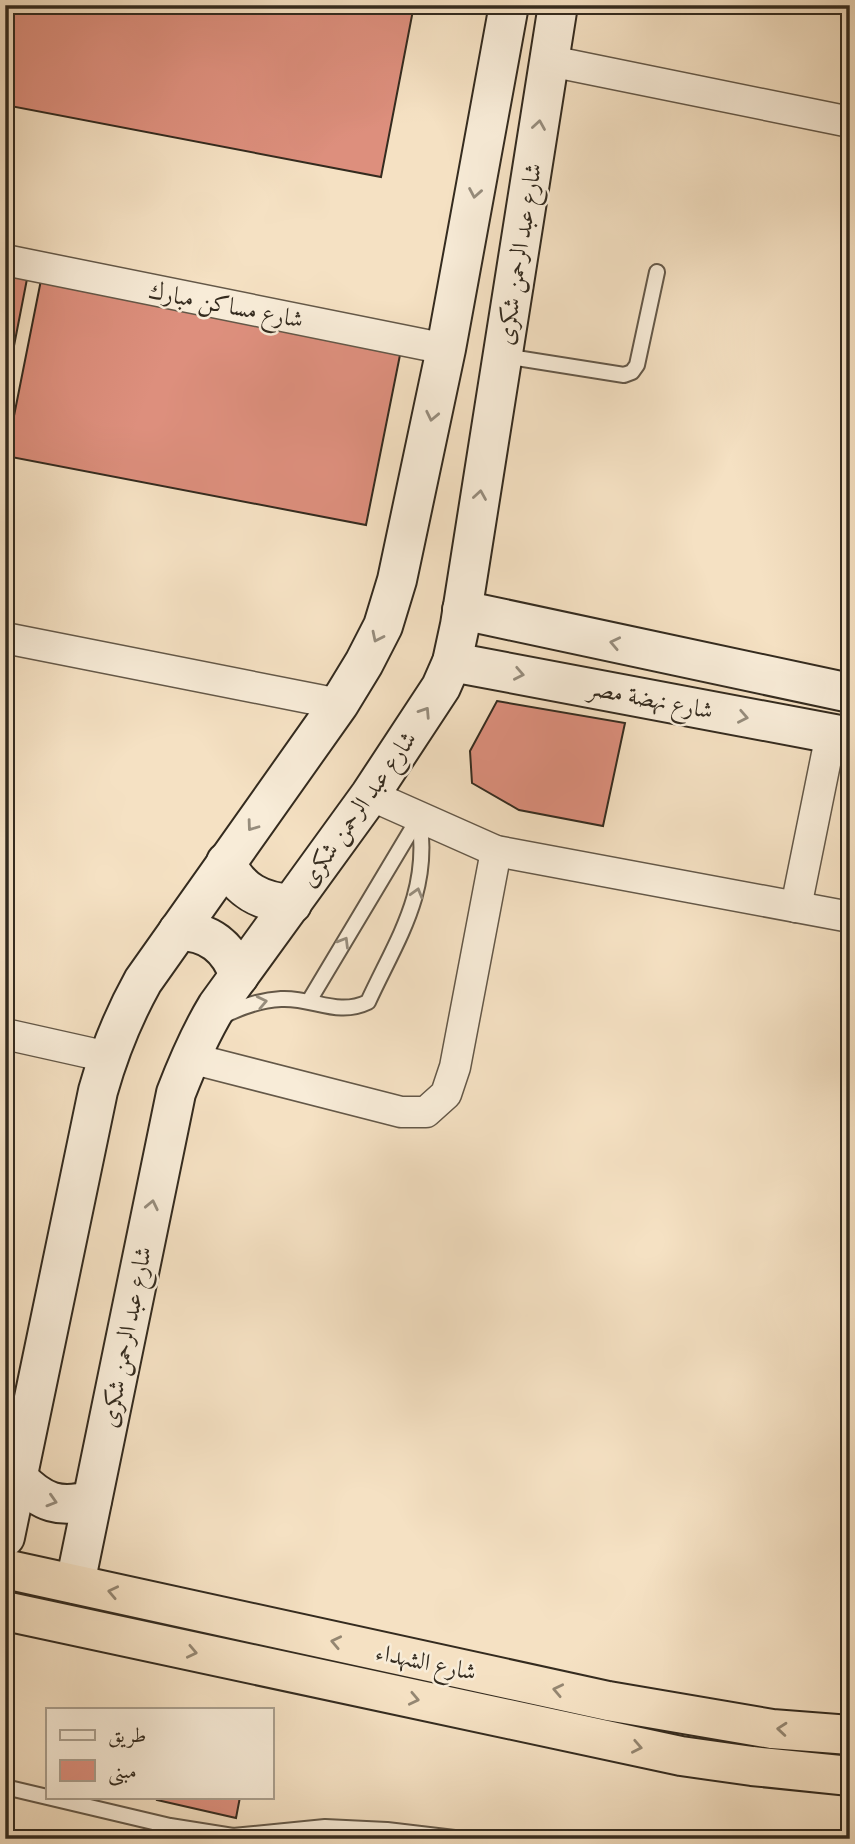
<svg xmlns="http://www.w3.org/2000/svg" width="855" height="1844" font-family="'Gentium Book Plus',Amiri,serif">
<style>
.building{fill:#dd8f7d;stroke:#342b1f;stroke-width:2}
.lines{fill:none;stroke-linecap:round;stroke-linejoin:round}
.lane-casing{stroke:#645848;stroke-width:18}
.street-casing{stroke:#645848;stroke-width:33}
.secondary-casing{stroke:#342b1f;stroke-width:42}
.highway-casing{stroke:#342b1f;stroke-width:42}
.lane{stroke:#f8ecd8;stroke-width:14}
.street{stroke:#f8ecd8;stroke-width:30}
.secondary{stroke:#f8ecd8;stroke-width:38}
.highway{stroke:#f5e1c3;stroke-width:38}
.oneway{stroke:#968c7c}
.oneway2{stroke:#948671}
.labels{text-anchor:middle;stroke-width:5;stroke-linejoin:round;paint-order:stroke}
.street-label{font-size:24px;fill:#342b1f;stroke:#f8ecd8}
</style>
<rect width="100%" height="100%" fill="#f5e1c3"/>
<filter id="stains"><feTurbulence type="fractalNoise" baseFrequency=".00286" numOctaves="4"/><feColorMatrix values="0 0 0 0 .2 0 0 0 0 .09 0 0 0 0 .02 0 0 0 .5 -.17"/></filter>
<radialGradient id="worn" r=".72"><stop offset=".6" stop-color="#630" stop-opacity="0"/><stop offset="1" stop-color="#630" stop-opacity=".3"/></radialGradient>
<!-- building -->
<g class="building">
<path d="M5,5H414L381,177L5,105Z"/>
<path d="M5,275L27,279L5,392Z"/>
<path d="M41,280L401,350L366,525L6,456Z"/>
<path d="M497,701L625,723L603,826L519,810L472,783L470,751Z"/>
<path d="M158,1797H240L236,1818L157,1800Z"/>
</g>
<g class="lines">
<defs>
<g id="lane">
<path d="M504,356L624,375L632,372L637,365L657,272"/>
<path d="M309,1001L419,817"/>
<path d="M223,1016C241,1007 260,1000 281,999C313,997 337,1017 368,1002C398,937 431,892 419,817"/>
<path d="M5,1787L170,1826L233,1836L325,1827L387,1830L463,1839"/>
</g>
<g id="street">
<path d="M550,61L850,122"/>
<path d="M5,260L446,349"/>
<path d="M5,638L339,704"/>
<path d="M370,795L496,851L850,917"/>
<path d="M796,907L831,734"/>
<path d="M5,1034L108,1057"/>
<path d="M190,1058L401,1112H426L446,1094L455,1067L496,851"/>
</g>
<g id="secondary">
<path d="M462,610L850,693"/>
<path d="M452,662L850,737"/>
<path d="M226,862C239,891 261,902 292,904"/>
<path d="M178,931C209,931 229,947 239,976"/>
<path d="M19,1479C42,1503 60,1509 92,1500"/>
<path d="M5,1537L98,1091C109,1052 123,1017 143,981L339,704L364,663L383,626L397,580L446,349L509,5"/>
<path d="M75,1584L176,1093C188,1062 200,1034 217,1006L370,795L441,687L452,662L460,625L558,5"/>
</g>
<g id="highway">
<path d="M5,1569L608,1701L772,1729L850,1735"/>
<path d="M5,1611L681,1756L752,1766L850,1776"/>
</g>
</defs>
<!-- lane casing -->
<use href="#lane" class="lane-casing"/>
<!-- street casing -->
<use href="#street" class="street-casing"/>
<!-- secondary casing -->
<use href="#secondary" class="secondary-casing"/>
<!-- highway casing -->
<use href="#highway" class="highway-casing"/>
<!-- lane -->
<use href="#lane" class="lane"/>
<!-- street -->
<use href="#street" class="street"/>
<!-- secondary -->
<use href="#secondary" class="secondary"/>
<!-- highway -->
<use href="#highway" class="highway"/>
</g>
<!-- one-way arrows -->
<defs><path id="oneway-chevron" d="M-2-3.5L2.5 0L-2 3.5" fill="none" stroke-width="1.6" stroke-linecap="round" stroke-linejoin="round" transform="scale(1.75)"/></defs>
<g class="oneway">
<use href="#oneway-chevron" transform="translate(539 125) rotate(-81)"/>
<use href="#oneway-chevron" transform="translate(475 193) rotate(100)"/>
<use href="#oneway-chevron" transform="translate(432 416) rotate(102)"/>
<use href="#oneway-chevron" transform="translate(480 495) rotate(-81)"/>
<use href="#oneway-chevron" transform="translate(377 637) rotate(116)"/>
<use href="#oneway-chevron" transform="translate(615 643) rotate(-168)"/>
<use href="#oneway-chevron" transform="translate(519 674) rotate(11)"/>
<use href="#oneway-chevron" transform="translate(425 712) rotate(-57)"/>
<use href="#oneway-chevron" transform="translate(743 717) rotate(11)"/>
<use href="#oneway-chevron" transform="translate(252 826) rotate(126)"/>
<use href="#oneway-chevron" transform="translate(417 893) rotate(-74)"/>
<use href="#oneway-chevron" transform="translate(344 942) rotate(-59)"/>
<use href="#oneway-chevron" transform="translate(262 1002) rotate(-12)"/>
<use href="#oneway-chevron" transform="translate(152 1205) rotate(-78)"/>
<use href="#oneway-chevron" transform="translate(52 1501) rotate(17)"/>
</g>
<g class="oneway2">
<use href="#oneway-chevron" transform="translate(113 1592) rotate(-168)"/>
<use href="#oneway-chevron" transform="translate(336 1642) rotate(-168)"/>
<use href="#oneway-chevron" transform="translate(192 1652) rotate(12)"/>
<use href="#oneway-chevron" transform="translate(558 1690) rotate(-168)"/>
<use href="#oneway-chevron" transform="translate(414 1699) rotate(12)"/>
<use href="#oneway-chevron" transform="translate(782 1729) rotate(-175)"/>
<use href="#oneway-chevron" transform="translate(637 1747) rotate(11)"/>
</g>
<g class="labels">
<!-- street labels -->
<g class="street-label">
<text transform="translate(519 254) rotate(-81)" y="8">شارع عبد الرحمن شكرى</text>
<text transform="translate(226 305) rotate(11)" y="8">شارع مساكن مبارك</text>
<text transform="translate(651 699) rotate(11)" y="8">شارع نهضة مصر</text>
<text transform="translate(358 809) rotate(-55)" y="8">شارع عبد الرحمن شكرى</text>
<text transform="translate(126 1337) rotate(-79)" y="8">شارع عبد الرحمن شكرى</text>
<text transform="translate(426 1662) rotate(12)" y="8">شارع الشهداء</text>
</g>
</g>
<!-- margin -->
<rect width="855" height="1844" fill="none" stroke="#f5e1c3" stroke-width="28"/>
<rect x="7" y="7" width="841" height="1830" fill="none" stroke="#342b1f" stroke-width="3.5"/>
<rect x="14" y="14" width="827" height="1816" fill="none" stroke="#342b1f" stroke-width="2"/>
<!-- legend -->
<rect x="46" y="1708" width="228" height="91" fill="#f8ecd8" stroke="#aa9f8e" stroke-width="2"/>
<rect x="60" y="1730" width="35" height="10" fill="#f8ecd8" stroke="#aa9f8e" stroke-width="2"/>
<text x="108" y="1742" font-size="21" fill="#342b1f">طريق</text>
<rect x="60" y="1760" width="35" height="21" fill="#dd8f7d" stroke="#aa9f8e" stroke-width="2"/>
<text x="108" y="1778" font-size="21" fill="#342b1f">مبنى</text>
<rect width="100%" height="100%" filter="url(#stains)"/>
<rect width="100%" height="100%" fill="url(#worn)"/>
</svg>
